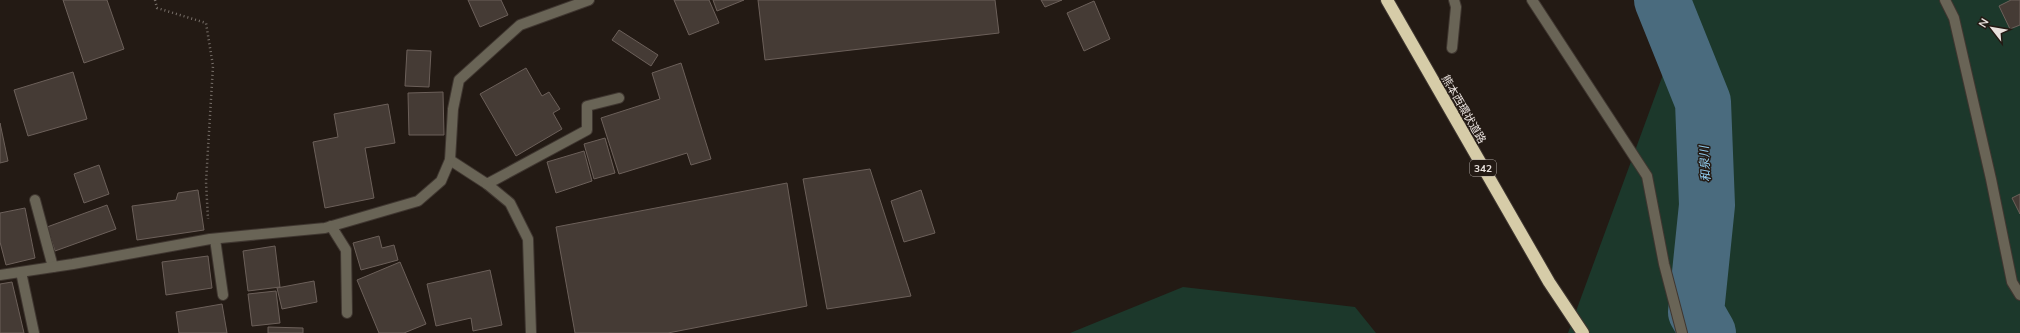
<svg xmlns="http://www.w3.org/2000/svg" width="2020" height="333" font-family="Mulish,'Noto Sans JP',sans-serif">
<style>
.green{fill:#1c382b}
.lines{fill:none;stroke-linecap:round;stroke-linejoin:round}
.river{stroke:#4a6b7e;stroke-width:56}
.building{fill:#453b35;stroke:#6c605a}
.minor-casing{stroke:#3f3630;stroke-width:12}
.motorway-casing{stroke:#3f3630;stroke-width:14}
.path{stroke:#78706a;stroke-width:2.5;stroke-dasharray:1 3;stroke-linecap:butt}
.minor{stroke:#696456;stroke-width:10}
.motorway{stroke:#d6cca8;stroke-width:12}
.labels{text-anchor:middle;stroke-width:3;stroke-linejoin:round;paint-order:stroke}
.shield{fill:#231a14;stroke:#ada5a1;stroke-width:1}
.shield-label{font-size:10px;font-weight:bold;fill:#e8e1dd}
.street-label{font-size:11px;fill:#e8e1dd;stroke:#231a14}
.water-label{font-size:12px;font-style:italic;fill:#90ccef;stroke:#231a14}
</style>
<rect width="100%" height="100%" fill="#231a14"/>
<!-- green -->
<g class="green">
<path d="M1683,0H2020V333H1568L1686,12Z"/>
<path d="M1183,287L1355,307L1376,333H1070Z"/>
</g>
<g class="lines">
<!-- river -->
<path class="river" d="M1662,0L1703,102L1707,205L1696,312L1708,333"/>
</g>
<!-- building -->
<g class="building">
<path d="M63,0H107L124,49L84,63Z"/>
<path d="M468,0H501L508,15L480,27Z"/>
<path d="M674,0H709L719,23L689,35Z"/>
<path d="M713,0H744L717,11Z"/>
<path d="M758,0H995L999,33L765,60Z"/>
<path d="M1041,0H1062L1045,7Z"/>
<path d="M2011,0H2020V25L2010,29L1999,6Z"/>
<path d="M1094,1L1110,39L1084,51L1067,13Z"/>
<path d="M619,30L658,55L651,66L612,40Z"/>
<path d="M407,50L431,51L429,87L405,86Z"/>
<path d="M681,63L711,159L691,165L687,153L619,174L601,118L660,99L652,73Z"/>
<path d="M526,68L542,96L549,92L560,109L553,113L562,129L516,156L480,94Z"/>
<path d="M73,72L87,119L28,136L14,90Z"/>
<path d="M443,92L444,135H409L408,93Z"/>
<path d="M388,104L395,143L365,148L374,198L325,208L313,142L338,137L334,114Z"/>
<path d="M0,123L8,161L0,163Z"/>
<path d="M605,138L615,173L594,179L584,144Z"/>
<path d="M584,151L592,181L556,193L547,162Z"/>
<path d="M99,165L109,194L84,203L74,174Z"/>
<path d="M870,169L911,296L827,309L803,179Z"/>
<path d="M787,183L807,306L668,333H575L556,227Z"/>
<path d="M198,190L204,230L137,240L132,206L176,200L178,193Z"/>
<path d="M921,190L935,233L904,242L891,201Z"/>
<path d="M2020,194V214L2012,198Z"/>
<path d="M107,205L116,229L55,251L47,227Z"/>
<path d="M25,208L35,258L6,265L0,242V213Z"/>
<path d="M379,236L382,248L394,245L398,260L361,270L353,243Z"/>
<path d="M275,246L280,287L248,291L243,251Z"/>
<path d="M208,256L212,288L166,295L162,262Z"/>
<path d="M400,262L426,324L404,333H379L357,280Z"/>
<path d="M490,270L502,325L473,331L471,318L436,326L427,284Z"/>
<path d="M314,281L317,302L282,309L277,288Z"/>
<path d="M12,282L24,333H0V284Z"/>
<path d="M276,291L280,323L252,326L248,294Z"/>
<path d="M222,304L227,333H179L176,312Z"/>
<path d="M268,327L303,328V333H268Z"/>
</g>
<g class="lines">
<defs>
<g id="minor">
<path d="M1532,0L1647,176L1664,264L1682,333"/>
<path d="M1945,0L1954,18L1991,179L2012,282L2020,295"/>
<path d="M1452,48L1456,7L1454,0"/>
<path d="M450,160L487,184L587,130V106L619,98"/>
<path d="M487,184L510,203L528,239L531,333"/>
<path d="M35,200L53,267"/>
<path d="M331,226L346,250L347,313"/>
<path d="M215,239L223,295"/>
<path d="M21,272L34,333"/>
<path d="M0,275L73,264L210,239L325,228L418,201L441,181L450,160L453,109L459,80L520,25L589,0"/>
</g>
<path id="motorway" d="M1387,0L1549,282L1583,333"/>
</defs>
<!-- minor casing -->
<use href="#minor" class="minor-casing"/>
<!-- motorway casing -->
<use href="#motorway" class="motorway-casing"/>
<!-- path -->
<path class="path" d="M155,0L157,8L206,23L213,66L206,182L208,219"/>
<!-- minor -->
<use href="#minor" class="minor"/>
<!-- motorway -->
<use href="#motorway" class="motorway"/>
</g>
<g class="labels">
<!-- shield labels -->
<rect class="shield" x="1470" y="160" width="26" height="16" rx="3"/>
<g class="shield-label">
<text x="1483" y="172">342</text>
</g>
<!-- street labels -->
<g class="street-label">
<text transform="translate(1464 109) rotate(60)" y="4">熊本西環状道路</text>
</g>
<!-- water labels -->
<g class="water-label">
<text transform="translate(1705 164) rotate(-93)" y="4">和泉川</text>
</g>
</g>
<!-- north arrow -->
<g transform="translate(1992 28) rotate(301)" stroke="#231a14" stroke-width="3" paint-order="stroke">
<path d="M0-3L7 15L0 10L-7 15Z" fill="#e8e1dd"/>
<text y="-6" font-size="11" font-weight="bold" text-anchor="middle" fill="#e8e1dd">N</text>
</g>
</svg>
